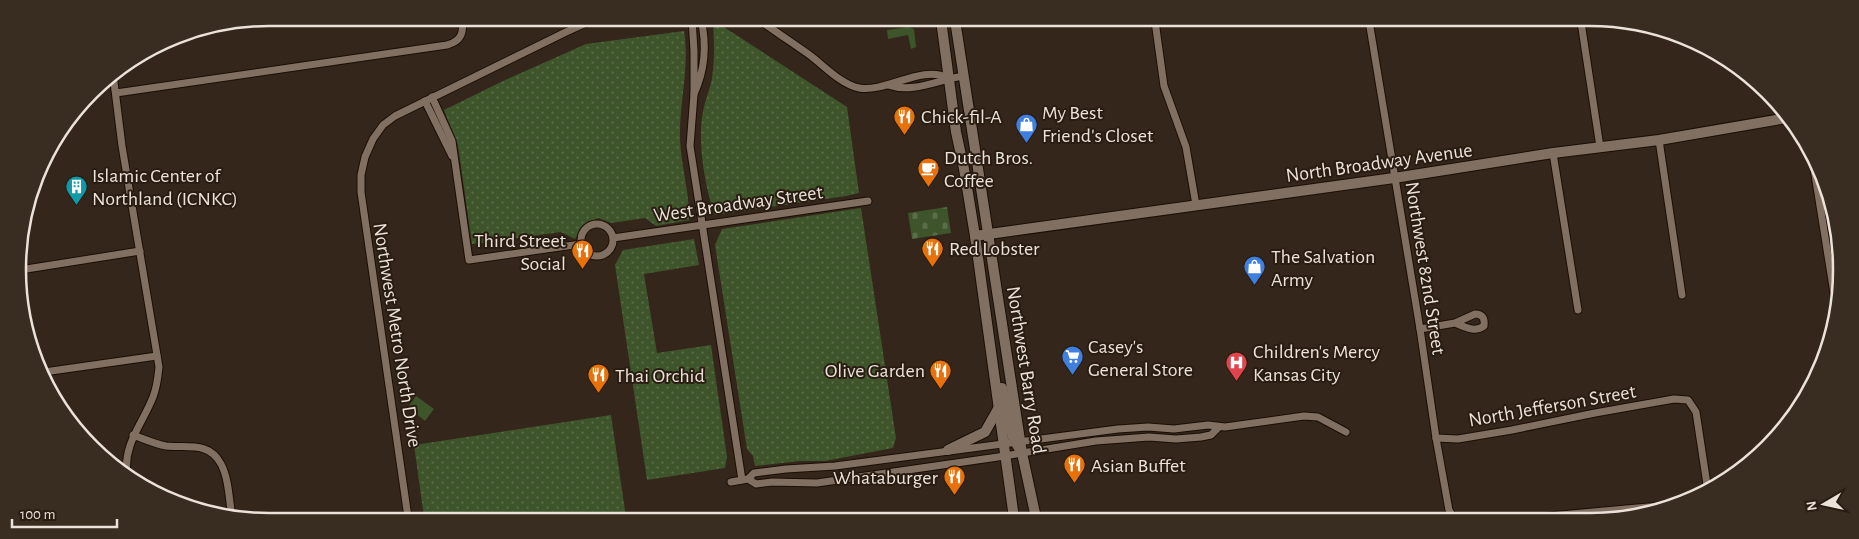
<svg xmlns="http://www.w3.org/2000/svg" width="1859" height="539" font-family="'Alegreya Sans',sans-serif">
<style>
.grass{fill:url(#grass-dots)}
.cemetery{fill:url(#cemetery-stones)}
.green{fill:#3e552b}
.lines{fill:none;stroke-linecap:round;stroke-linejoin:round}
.street-casing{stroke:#1b0e04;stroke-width:9}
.secondary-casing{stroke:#1b0e04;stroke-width:12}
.street{stroke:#817062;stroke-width:7}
.secondary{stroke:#817062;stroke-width:10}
.labels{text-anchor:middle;stroke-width:4;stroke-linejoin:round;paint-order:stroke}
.poi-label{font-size:20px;fill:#ebe2da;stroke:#291c10;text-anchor:start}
.street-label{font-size:20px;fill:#ebe2da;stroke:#291c10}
.rim{fill:none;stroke:#ebe2da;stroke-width:2.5}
</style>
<defs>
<pattern id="grass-dots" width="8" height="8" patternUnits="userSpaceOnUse" patternTransform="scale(1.25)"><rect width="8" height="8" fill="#3e552b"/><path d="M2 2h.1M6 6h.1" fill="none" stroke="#5a6d49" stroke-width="1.8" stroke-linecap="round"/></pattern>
<pattern id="cemetery-stones" width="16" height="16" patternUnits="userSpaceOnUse" patternTransform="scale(1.25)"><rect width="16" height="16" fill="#3e552b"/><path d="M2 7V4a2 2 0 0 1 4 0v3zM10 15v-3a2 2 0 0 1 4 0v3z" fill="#5a6d49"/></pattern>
</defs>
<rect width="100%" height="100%" fill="#34261a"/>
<!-- grass -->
<g class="grass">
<path d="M713,20L847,107L859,193L846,196L715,215C705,189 697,139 703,112C705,100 710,90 712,78C715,59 714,39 713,20Z"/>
<path d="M684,31C690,67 679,103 680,139C681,167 690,193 689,220L656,226L645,218L611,223L598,218L583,225L575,239L561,232L472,244L458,145L444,110L503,81L586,44Z"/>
<path d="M861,208L896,438L893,448L825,461H800L755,466L753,456L747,449L715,245L722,229Z"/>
<path d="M694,239L699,265L644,274L657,353L711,345L727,457L725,468L647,480L615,265L623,250Z"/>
<path d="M611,415L626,517H424L414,445Z"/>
</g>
<!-- cemetery -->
<path class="cemetery" d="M947,207L951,233L912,239L908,213Z"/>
<!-- green -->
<g class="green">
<path d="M908,27L914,29L916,47L911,49L908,35L888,39L887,30Z"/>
<path d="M416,396L434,409L425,421L408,407Z"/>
</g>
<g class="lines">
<defs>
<g id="street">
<path d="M692,19L694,51V94C705,70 707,45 701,19"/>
<path d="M758,19C776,32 794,44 811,56C824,66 842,85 859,88C886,93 922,64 948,78"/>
<path d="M1155,21L1164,86L1186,147L1196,205"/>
<path d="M1369,21L1420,329L1436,438L1449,510L1454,519"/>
<path d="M1581,22L1600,147"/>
<path d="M113,74L122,146L159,367C158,377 157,387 153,397C143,423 123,444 127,474"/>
<path d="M888,85C914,94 939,79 964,76"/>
<path d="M116,93L447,45C462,41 464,32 462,18"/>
<path d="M694,94L690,146L742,480"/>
<path d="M432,97L452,141L469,260L581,244"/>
<path d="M425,101L452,156"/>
<path d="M1659,140L1682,295"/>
<path d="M1553,153L1578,310"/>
<path d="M1813,162L1837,312"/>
<circle cx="597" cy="240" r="16"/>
<path d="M613,238L868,201"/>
<path d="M20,270L140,251"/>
<path d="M1420,329L1455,323L1475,314C1483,314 1485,319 1484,326C1475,333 1465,327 1455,323"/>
<path d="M44,372L157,356"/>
<path d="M133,435C144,439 155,444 166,446C187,448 209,441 221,464C229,479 229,500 232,517"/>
<path d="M1436,438L1458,439L1512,430L1595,413L1674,399L1688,400L1696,412L1708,491"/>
<path d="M748,479L756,484L772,482L817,483L998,457L1096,441L1149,437L1176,439L1201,437L1211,435L1219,427"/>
<path d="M731,482L748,479L754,473L786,469L835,466L1118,429L1148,427L1174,429L1208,425L1225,427L1304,416L1318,417L1346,432"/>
<path d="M408,517L361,192V175L365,157L373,139L383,125L395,116L566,32L586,23L605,19"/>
<path d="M1515,519L1671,505"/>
</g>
<g id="secondary">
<path d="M941,20L956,132L964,169L975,236L1014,518"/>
<path d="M955,20L1022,453L1036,518"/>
<path d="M975,236L1394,178L1553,153L1659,140L1787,118"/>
<path d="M1002,388L1013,438L1020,450"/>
<path d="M948,450L985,432L998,409"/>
</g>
</defs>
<!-- street casing -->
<use href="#street" class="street-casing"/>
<!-- secondary casing -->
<use href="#secondary" class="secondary-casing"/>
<!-- street -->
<use href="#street" class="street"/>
<!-- secondary -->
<use href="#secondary" class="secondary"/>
</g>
<!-- icons -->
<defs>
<symbol id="restaurant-pin" viewBox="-11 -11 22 30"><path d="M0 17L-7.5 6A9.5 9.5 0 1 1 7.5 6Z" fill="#e8710a" stroke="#291c10"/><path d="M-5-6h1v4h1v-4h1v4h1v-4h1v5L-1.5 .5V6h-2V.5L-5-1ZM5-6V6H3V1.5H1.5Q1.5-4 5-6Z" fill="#fff"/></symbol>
<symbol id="shop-pin" viewBox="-11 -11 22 30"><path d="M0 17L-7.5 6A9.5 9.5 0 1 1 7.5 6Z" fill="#3f7fe0" stroke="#291c10"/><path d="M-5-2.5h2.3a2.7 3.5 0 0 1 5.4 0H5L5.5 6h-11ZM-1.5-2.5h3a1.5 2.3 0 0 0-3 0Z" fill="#fff"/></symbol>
<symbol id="cafe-pin" viewBox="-11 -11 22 30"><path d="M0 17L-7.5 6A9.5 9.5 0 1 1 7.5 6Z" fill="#e8710a" stroke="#291c10"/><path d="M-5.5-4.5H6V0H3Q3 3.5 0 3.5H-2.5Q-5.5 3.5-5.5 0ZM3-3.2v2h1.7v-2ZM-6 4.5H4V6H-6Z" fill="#fff"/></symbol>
<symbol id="building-pin" viewBox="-11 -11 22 30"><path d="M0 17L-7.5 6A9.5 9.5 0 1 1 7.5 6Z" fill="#0f9aa8" stroke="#291c10"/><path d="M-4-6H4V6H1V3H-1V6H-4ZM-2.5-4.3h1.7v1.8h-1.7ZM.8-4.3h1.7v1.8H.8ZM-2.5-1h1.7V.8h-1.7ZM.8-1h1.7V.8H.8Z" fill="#fff"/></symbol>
<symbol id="supermarket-pin" viewBox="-11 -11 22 30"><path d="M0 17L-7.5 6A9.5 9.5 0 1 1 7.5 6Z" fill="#3f7fe0" stroke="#291c10"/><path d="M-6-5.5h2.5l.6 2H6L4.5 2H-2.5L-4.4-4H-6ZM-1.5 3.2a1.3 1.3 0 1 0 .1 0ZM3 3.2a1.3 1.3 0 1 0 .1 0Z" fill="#fff"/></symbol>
<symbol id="hospital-pin" viewBox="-11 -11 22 30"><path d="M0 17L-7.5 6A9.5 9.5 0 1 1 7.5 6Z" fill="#e0444e" stroke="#291c10"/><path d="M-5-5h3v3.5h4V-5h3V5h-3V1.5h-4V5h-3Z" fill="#fff"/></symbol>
</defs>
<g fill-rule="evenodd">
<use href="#restaurant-pin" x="892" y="104" width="25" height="34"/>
<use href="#shop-pin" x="1014" y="112" width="25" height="34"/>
<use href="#cafe-pin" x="916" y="156" width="25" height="34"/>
<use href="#building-pin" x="64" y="174" width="25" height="34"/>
<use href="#restaurant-pin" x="920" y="236" width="25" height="34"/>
<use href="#restaurant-pin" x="570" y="238" width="25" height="34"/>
<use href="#shop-pin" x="1242" y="254" width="25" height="34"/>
<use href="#supermarket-pin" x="1060" y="344" width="25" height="34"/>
<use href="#hospital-pin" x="1224" y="350" width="25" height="34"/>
<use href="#restaurant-pin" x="928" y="358" width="25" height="34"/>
<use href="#restaurant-pin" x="586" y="362" width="25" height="34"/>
<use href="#restaurant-pin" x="1062" y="452" width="25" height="34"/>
<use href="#restaurant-pin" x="942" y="464" width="25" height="34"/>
</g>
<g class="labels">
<!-- poi labels -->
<g class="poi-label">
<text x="1042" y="119">My Best<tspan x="1042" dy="23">Friend's Closet</tspan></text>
<text x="921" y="123">Chick-fil-A</text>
<text x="944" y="164">Dutch Bros.<tspan x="944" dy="23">Coffee</tspan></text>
<text x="92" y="182">Islamic Center of<tspan x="92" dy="23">Northland (ICNKC)</tspan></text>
<text x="566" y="247" text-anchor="end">Third Street<tspan x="566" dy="23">Social</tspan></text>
<text x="949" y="255">Red Lobster</text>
<text x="1271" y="263">The Salvation<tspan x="1271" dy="23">Army</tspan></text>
<text x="1088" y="353">Casey's<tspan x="1088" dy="23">General Store</tspan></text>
<text x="1253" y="358">Children's Mercy<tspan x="1253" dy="23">Kansas City</tspan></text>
<text x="925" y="377" text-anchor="end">Olive Garden</text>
<text x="615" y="382">Thai Orchid</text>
<text x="1091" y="472">Asian Buffet</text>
<text x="938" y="484" text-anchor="end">Whataburger</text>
</g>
<!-- street labels -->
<g class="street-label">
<text transform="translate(1379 162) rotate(-8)" y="7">North Broadway Avenue</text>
<text transform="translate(738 203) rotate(-8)" y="7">West Broadway Street</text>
<text transform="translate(1426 268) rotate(81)" y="7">Northwest 82nd Street</text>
<text transform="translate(398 335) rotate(81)" y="7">Northwest Metro North Drive</text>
<text transform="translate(1027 370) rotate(81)" y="7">Northwest Barry Road</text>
<text transform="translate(1552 405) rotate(-10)" y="7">North Jefferson Street</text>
</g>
</g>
<!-- crop -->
<path d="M0 0H1859V539H0ZM269 26H1590A243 243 0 0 1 1833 269V270A243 243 0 0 1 1590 513H269A243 243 0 0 1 26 270V269A243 243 0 0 1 269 26Z" fill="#392c20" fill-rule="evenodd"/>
<path class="rim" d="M269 26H1590A243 243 0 0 1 1833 269V270A243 243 0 0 1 1590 513H269A243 243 0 0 1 26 270V269A243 243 0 0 1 269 26Z"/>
<!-- north arrow -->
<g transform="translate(1824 504) rotate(261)" stroke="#291c10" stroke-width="4" paint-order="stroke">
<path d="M0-4L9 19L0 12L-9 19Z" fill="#ebe2da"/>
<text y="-8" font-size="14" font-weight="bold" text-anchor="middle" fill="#ebe2da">N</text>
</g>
<!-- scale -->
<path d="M12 519v8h105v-8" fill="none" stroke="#ebe2da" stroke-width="2.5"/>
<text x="20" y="519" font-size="15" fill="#ebe2da" stroke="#291c10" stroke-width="4" paint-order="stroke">100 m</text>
</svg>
